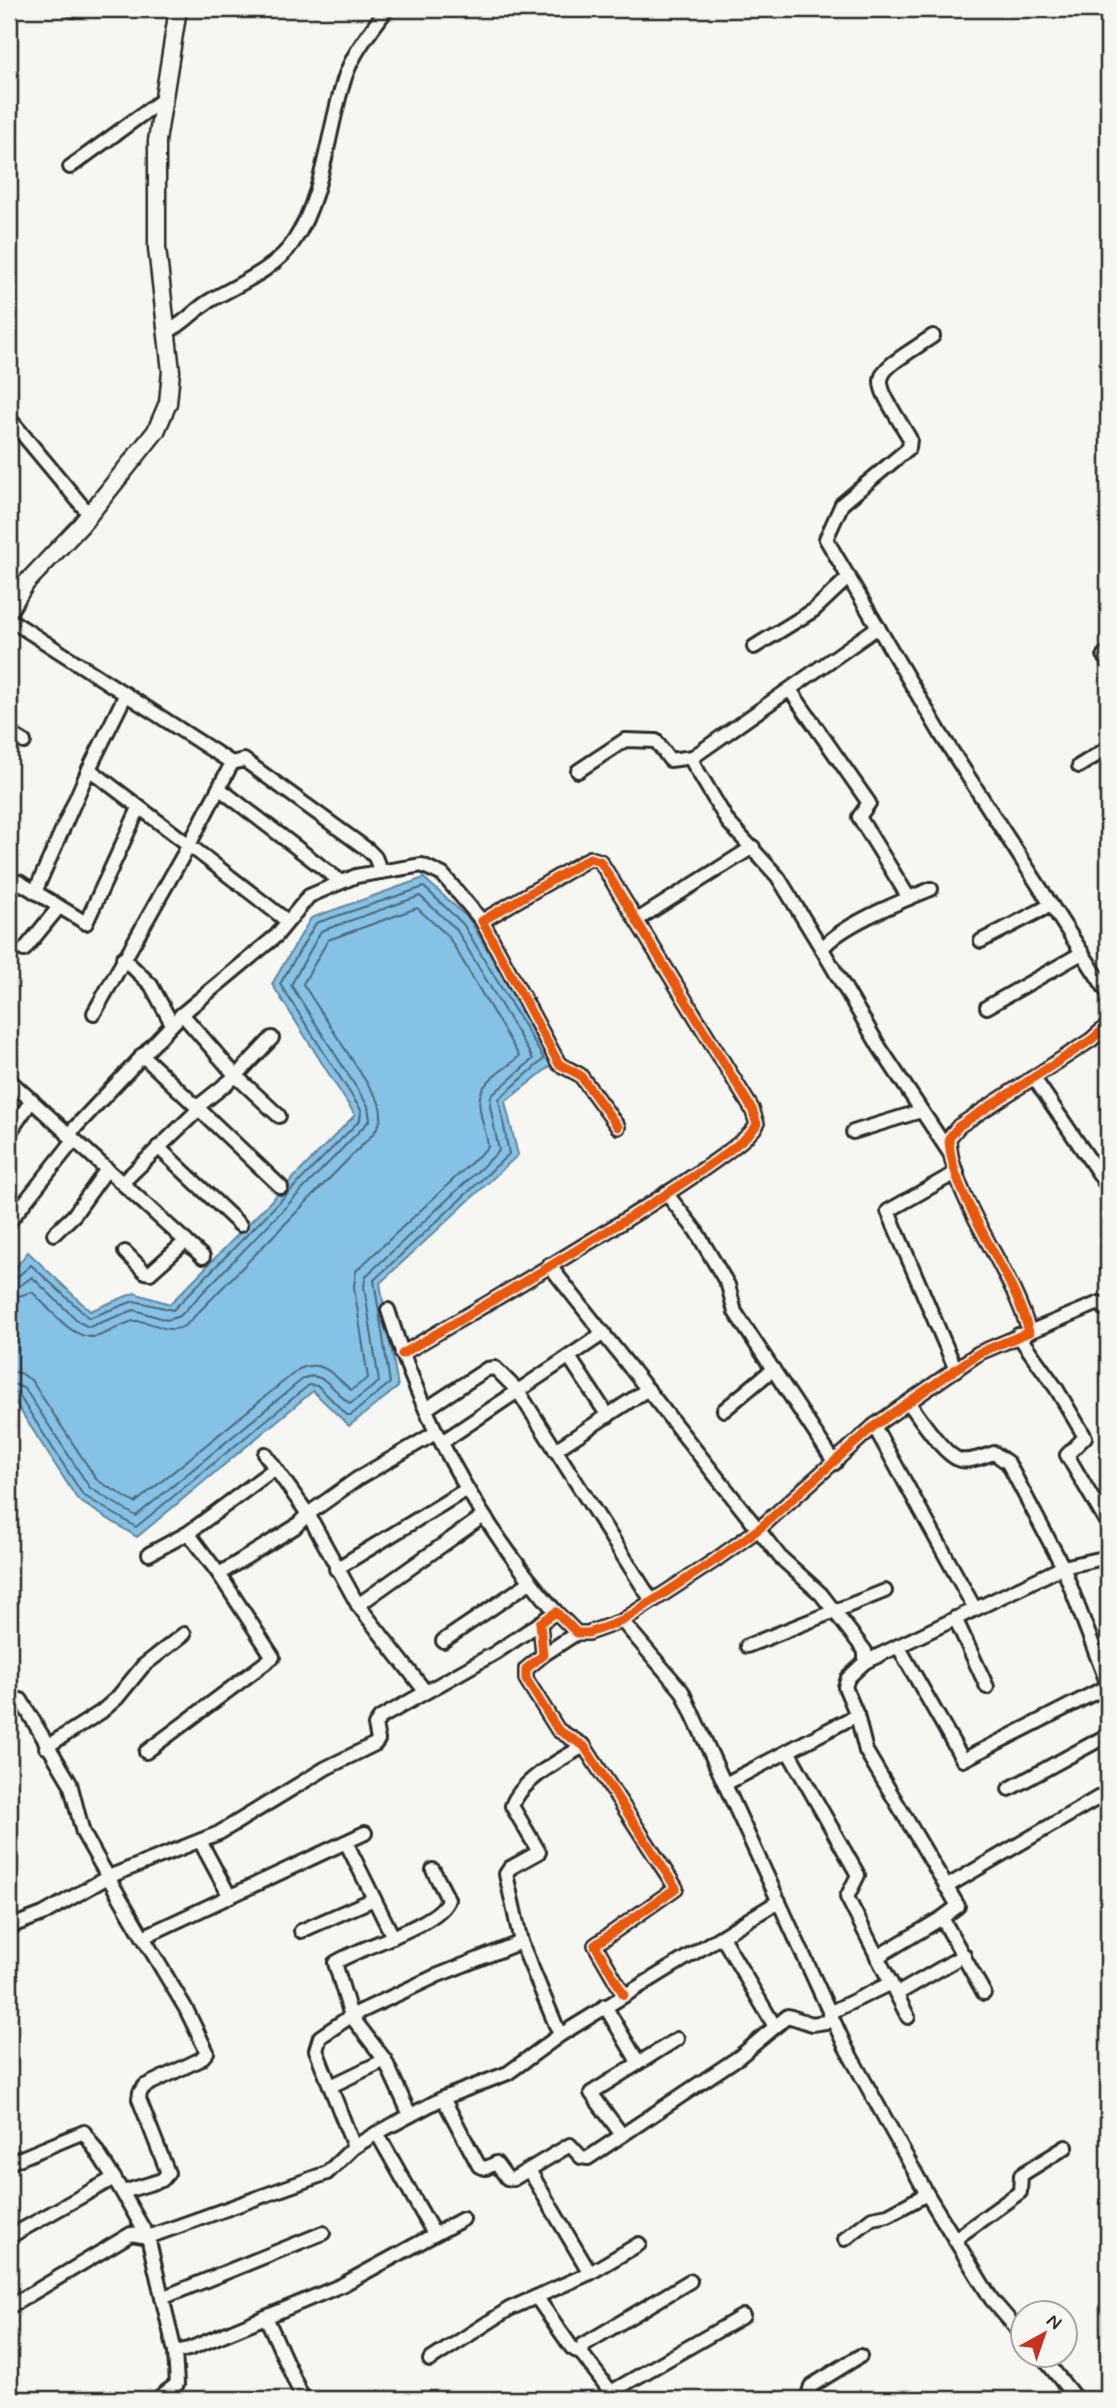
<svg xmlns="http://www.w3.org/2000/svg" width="1117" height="2408" font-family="Mynerve,sans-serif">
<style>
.water{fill:#86c2e6;stroke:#62869b;stroke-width:2}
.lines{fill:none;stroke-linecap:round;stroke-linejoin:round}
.shore{stroke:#4f6776;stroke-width:2}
.minor-casing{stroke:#2b2b2b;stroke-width:18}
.tertiary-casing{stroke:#2b2b2b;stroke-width:21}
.minor{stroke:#f6f6f2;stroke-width:12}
.tertiary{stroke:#f6f6f2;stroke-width:16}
.cycleway-casing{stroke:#f6f6f2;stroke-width:13}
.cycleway{stroke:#e8590c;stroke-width:9}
</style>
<rect width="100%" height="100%" fill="#f6f6f2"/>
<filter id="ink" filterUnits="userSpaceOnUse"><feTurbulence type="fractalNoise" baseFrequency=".0143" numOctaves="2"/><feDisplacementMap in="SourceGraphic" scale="14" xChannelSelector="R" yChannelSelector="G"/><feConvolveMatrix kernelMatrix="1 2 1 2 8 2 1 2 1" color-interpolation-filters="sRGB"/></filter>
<g filter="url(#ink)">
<!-- water -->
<path class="water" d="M424,878L469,919L554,1063L505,1102L518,1155L380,1283L398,1387L349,1426L313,1391L137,1537L78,1500L9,1393V1276L28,1252L90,1311L134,1293L170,1304L355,1115L272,984L311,918Z"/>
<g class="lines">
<!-- shore -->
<g class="shore">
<path d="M9,1280L16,1278L31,1265L89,1318L134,1301L173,1310L360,1120L361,1110L280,984L316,923L424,887L463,924L544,1059L499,1099L509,1154L374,1280L390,1383L351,1415H347L318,1386L309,1385L136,1527L83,1495L18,1394L9,1390"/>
<path d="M9,1289L18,1287L32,1277L79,1322L89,1327L134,1310L167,1320L180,1316L370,1120L368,1106L291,985L321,931L420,896L456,929L533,1059L491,1096L490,1106L499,1151L366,1276L364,1286L379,1382L350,1404C335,1393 325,1370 304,1378L136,1516L90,1488L25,1389L9,1382"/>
<path d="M9,1299L32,1292C49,1307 73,1343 98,1336C110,1333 122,1323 134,1321C153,1319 166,1337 186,1325L373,1134C382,1123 383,1113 378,1100L303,984L328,940L417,908L448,936L519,1056C510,1066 497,1072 488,1082C469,1100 487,1126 488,1147L356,1271L354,1287L368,1378L351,1390C334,1376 323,1358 299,1369L135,1503L97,1480L31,1380L20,1373L9,1371"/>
</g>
<defs>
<g id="minor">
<path d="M72,9L73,10"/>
<path d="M70,167L162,100"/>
<path d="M168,331C184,325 196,308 211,300C239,284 276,269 294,241C324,196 328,128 345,77C354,51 371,31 387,9"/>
<path d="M933,336C867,380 869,370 910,439L909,448L842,504L826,539L942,736L1108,993"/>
<path d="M9,418L89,514"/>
<path d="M9,619L232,763L189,845L286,920"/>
<path d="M754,647L814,610L849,577"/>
<path d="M1104,655L1108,662"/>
<path d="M790,690L869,803L859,817L909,898"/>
<path d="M9,733L24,742"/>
<path d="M232,763L244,760L368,850L375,857L381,872"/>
<path d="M1079,766L1108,748"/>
<path d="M89,769L189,845L94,1013"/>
<path d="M578,771L625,740L656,741L670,760L693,757"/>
<path d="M220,789L340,881"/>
<path d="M931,889C902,901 840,925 822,949L880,1048L949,1152"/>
<path d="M9,892L19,882L86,923L139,808"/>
<path d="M35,892L89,769L126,694"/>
<path d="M637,920L753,847"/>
<path d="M981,941L1051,905"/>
<path d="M822,949L778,877L728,822L693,763V757L878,627"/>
<path d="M24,950L59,907"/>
<path d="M123,958L151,985L172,1024"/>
<path d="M987,1007L1082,953"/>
<path d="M182,1014L236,1076L279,1116"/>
<path d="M142,1055L281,1187"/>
<path d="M1034,1078L1108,1187"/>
<path d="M9,1080L203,1257"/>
<path d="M196,1108L236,1076L272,1038"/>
<path d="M853,1132L921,1111"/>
<path d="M9,1133L32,1100"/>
<path d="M68,1135L182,1014L276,936L309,896L356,876L422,865L443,875L482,921"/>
<path d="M158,1147L240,1225"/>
<path d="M122,1183L198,1110"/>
<path d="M666,1193L696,1231L728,1285L735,1312L835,1463"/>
<path d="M9,1222L74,1140"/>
<path d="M54,1234L74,1215L107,1169"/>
<path d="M125,1252L145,1272L150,1273L186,1241"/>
<path d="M549,1265L780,1557L821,1594L865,1651V1662L848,1678L845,1687L857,1715L866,1751L958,1906L942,1918"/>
<path d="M388,1310C422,1421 480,1524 556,1612"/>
<path d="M1029,1332L1099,1303L1108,1311"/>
<path d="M1018,1335L1056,1388L1085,1437L1067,1455L1108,1525"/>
<path d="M402,1354C451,1324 745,1156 757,1124L752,1109L600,861L590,858L482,921L559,1064L580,1075L618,1127"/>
<path d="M569,1357L608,1416"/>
<path d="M956,1370L888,1211L957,1172"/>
<path d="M909,1403C919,1417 945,1457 961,1460C971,1462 984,1456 994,1453L1008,1463L1063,1567L1108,1685"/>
<path d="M426,1409L487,1369L495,1368L518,1391L652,1601"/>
<path d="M724,1410L773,1369"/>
<path d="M874,1426L975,1609"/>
<path d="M442,1442L604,1333"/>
<path d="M555,1450L648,1389"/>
<path d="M265,1454L308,1514L358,1605L425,1691"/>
<path d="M188,1533L274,1469"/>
<path d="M149,1554L188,1533L219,1574"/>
<path d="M336,1569L467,1489"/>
<path d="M358,1605L482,1517"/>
<path d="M955,1618L987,1687"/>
<path d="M622,1621L682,1691L846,2048L927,2194L992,2300L1023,2336"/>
<path d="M443,1641L530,1582"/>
<path d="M747,1646L885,1591"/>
<path d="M898,1646L963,1760L1108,1686"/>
<path d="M543,1655L577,1633"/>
<path d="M865,1662L1063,1567L1108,1557"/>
<path d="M46,1747L101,1712L117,1698L143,1666L184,1634"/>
<path d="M788,1751L858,1875L847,1897L908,2017"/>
<path d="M146,1752L273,1657L219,1574L295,1527L308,1514L357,1479L437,1432"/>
<path d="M727,1783L857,1715"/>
<path d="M1009,1789L1108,1735"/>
<path d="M200,1841L229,1895"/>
<path d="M346,1842L393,1937"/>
<path d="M946,1887L1108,1792"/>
<path d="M9,1927L43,1914L108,1877L83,1833L70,1783L21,1700"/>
<path d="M301,1931L374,1899"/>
<path d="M143,1937L108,1877L219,1833L326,1768L375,1744L378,1740L375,1725L380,1718L495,1653L540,1623"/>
<path d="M722,1937L774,2025"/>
<path d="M877,1957L942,1918L984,1993"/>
<path d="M897,1994L964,1955"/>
<path d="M624,1995L595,1945L676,1888L584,1746L558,1730L526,1679V1669L543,1655L540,1623L556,1612L577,1633H588L622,1621L714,1561L760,1528L874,1426L979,1353L1029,1332C1013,1270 950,1196 949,1138L959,1126L1091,1040L1108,1025"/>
<path d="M605,2006L638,2062"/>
<path d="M829,2013L891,1983"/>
<path d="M560,2035L521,1942L506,1874L510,1868L539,1852L512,1806C521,1780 560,1760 584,1746"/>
<path d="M331,2086L385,2060"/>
<path d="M443,2098L479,2166L486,2168L496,2163L507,2178L513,2179L570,2145L581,2157L588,2158L739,2057L788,2016L812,2024L832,2021"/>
<path d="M410,2115L385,2060L351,2016L436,1976L521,1942"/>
<path d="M377,2133L434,2234"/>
<path d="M622,2135L591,2093L677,2039"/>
<path d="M354,2147L316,2050L320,2037L351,2016L335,1963C357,1948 442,1924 448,1899L433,1870"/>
<path d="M9,2163L84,2132L114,2178"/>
<path d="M529,2170L590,2273"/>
<path d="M123,2192L162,2180L168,2173L139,2099L140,2092L145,2086L201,2059L207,2052L186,2009L143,1937L365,1833"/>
<path d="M9,2237L114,2178L148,2237L175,2352L177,2384L157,2399"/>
<path d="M845,2239L872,2218L888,2215L927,2194"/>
<path d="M955,2239L1020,2192L1021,2175L1066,2147"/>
<path d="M162,2298L323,2233"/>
<path d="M537,2298L572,2348L582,2354"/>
<path d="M9,2307L131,2234L148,2237L327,2173L354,2147L377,2133L443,2098L508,2073L560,2035L779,1901"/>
<path d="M266,2317L303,2399"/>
<path d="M175,2352L189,2349L342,2285L463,2219"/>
<path d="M1042,2356L1076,2399"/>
<path d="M430,2360L509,2309L590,2273L639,2244"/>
<path d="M611,2392L743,2316"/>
<path d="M379,2399H380"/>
<path d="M611,2399V2392L582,2354L583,2345L690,2281"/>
<path d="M812,2399L809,2393L811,2386L860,2356"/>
</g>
<path id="tertiary" d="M9,610L26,583L81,525L156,431L168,403L171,371L157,248V141L178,9"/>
</defs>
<!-- minor casing -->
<use href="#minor" class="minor-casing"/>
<!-- tertiary casing -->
<use href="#tertiary" class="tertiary-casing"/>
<!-- minor -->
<use href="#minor" class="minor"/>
<!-- tertiary -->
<use href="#tertiary" class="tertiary"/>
<defs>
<g id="cycleway">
<path d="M402,1354C451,1324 745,1156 757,1124L752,1109L600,861L590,858L482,921L559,1064L580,1075L618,1127"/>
<path d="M624,1995L595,1945L676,1888L584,1746L558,1730L526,1679V1669L543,1655L540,1623L556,1612L577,1633H588L622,1621L714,1561L760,1528L874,1426L979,1353L1029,1332C1013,1270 950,1196 949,1138L959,1126L1091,1040L1108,1025"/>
</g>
</defs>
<!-- cycleway casing -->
<use href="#cycleway" class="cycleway-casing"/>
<!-- cycleway -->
<use href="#cycleway" class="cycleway"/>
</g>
</g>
<!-- margin -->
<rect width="1117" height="2408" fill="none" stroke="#f6f6f2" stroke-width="35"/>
<rect x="18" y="18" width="1082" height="2373" fill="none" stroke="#2b2b2b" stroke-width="2.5" filter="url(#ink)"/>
<!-- north arrow -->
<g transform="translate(1044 2334) rotate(40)"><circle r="33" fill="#f6f6f2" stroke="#a5a5a2" stroke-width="2"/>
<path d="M0-5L12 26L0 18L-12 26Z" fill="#c8321e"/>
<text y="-10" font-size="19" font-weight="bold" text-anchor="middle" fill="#2b2b2b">N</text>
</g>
</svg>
